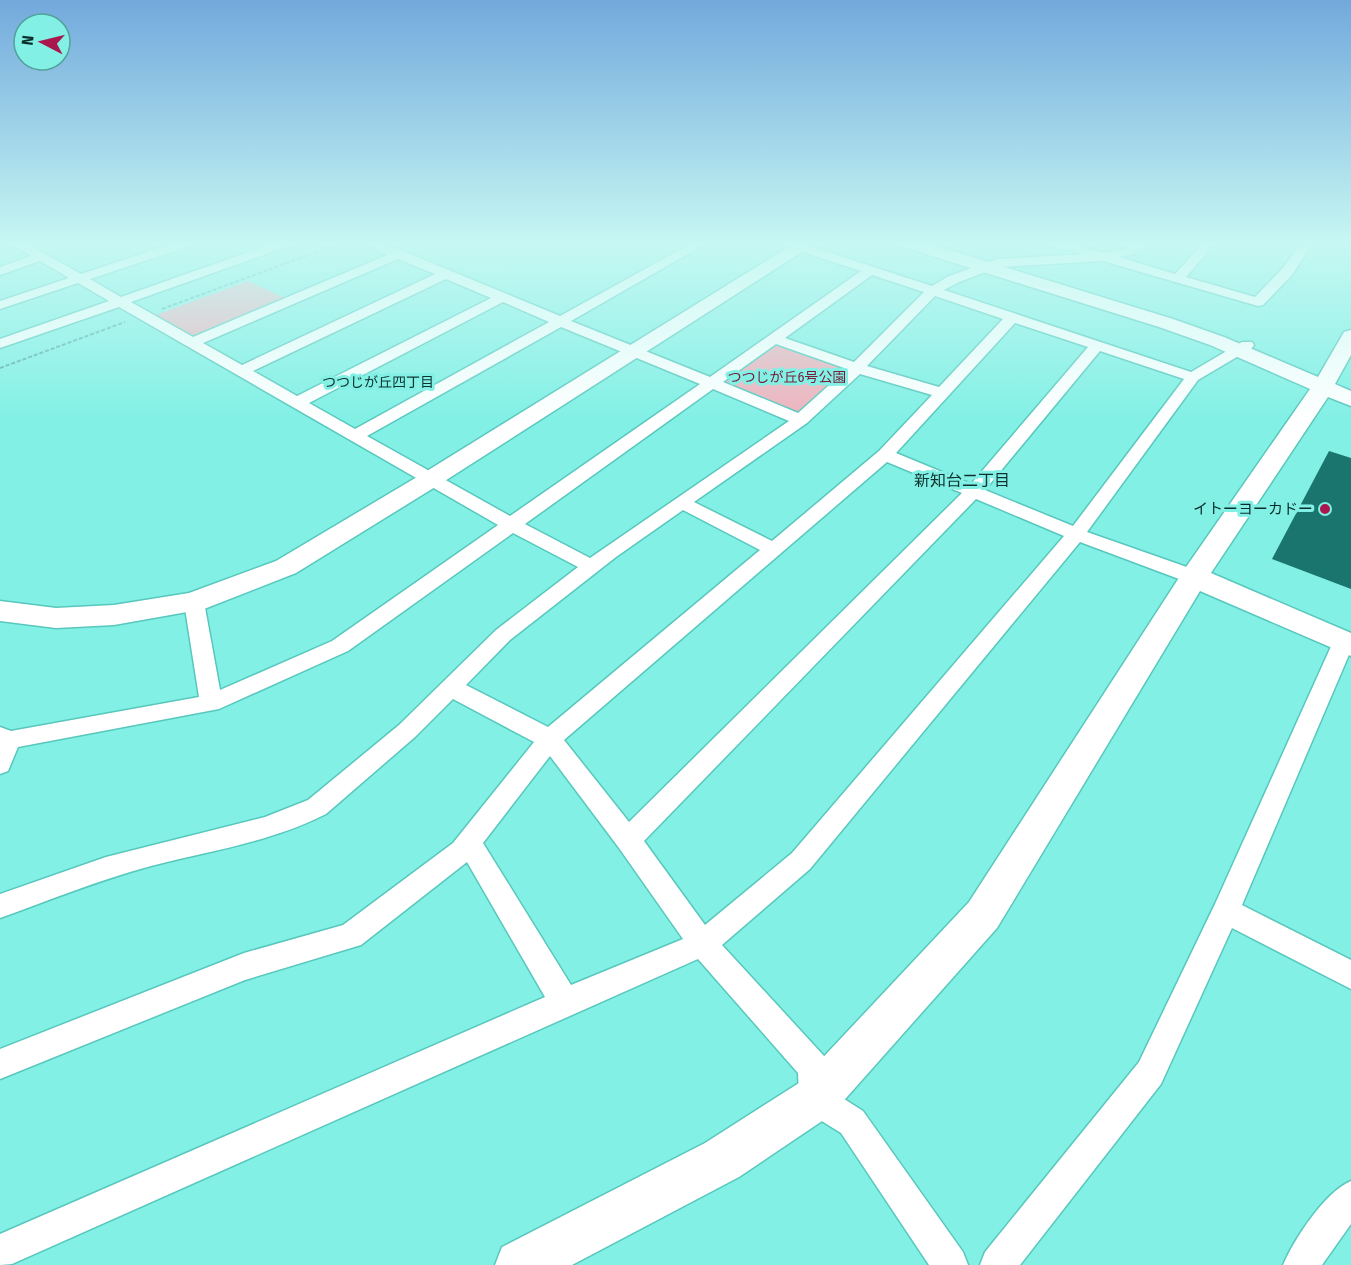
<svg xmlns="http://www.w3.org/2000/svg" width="1351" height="1265" font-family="'Fira Sans Condensed','Noto Sans JP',sans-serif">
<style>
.green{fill:#f0b2bd}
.building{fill:#19756e}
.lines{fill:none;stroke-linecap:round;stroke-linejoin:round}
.street-casing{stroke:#58c7bd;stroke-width:3}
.secondary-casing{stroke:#58c7bd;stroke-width:3}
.path{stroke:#5aafa7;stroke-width:2;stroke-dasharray:4 2;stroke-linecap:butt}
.street{fill:#fff;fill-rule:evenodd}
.secondary{fill:#fff;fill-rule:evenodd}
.poi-dot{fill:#aa174c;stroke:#82f0e5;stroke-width:2}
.labels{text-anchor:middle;stroke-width:6;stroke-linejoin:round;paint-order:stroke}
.far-park-label{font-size:14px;fill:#781d39;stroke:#82f0e5}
.far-neighbourhood-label{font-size:14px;fill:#0e322f;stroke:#82f0e5}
.poi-label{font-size:15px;fill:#092d2a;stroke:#82f0e5;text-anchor:end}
.neighbourhood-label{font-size:16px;fill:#0e322f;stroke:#82f0e5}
</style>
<rect width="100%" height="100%" fill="#82f0e5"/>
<!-- green -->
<g class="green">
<path d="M248,281L289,300L197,338L156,315Z"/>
<path d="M777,343L848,367L800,412L793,413L725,384L724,381Z"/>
</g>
<!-- building -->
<path class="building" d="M1329,451L1351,458V589L1272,559Z"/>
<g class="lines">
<defs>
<g id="street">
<path d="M11,243H26L81,274L174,243H192L190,246L90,279L121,297L274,243H291L289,246L131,302L193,337L387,255L364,243H380L403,251L560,316L692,243H707L571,321L710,377L861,271L784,246L782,243H800L932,286L949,276L997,259L1082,254L1052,246L1050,243H1069L1104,253L1126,248L1133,243H1147L1134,254L1119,257L1175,274L1203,243H1216L1186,277L1255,297L1282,269L1301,243H1313L1292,275L1263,305L1258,306L1103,261L999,267L959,282L944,290L1191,372L1242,342H1252L1254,345L1252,348L1198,380L1087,532L1201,572L1204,577L1201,582L1194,583L1187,582L1080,542L810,869L722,945L824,1056L828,1067L830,1090L863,1111L963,1252L968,1265H929L841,1133L804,1110L799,1099L798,1073L698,959L12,1264L0,1265V1234L545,997L467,862L361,945L245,980L0,1079V1049L244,953L343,925L453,843L534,742L453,699L415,737L326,814C271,842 210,851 151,866C99,880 50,900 0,918V894L106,857L265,817L308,800L399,725L496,630L578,567L513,533L348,651L219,709L18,747L8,771L0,774V727L11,731L199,697L184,602L187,597L194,595L201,597L204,602L220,690L332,641L498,525L119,307L0,348V339L109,301L78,283L0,309V301L69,278L40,261L0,275V267L31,256ZM398,259L435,274L242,365L203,343ZM872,275L924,292L854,362L785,338ZM446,279L491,298L297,396L253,371ZM935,296L1003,319L939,387L867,366ZM503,302L549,322L355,429L309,403ZM1015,323L1088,347L971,484L896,453ZM561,327L700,384L510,516L367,436ZM776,344L847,369L798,413L723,382ZM1100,351L1184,379L1073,526L985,490ZM860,374L932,395L879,451L772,541L694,502L807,423ZM713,389L789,421L590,558L525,524ZM887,462L962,493L629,822L564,740ZM976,499L1064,536L792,853L705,925L644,841ZM683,510L760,550L548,727L466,685L510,640L616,557ZM550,756L619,848L683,939L571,985L483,843Z"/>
<path d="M1344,635L1351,637V650L1242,905L1351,960V989L1232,928L1161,1084L1020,1265H980L985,1252L1139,1062L1215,904L1333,642L1336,637Z"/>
<path d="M1351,1181V1224L1322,1265H1283C1294,1239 1325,1192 1351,1181Z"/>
</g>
<g id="secondary">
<path d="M795,243H816L440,484L296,573L204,609L114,625L56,628L0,621V601L56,608L114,605L189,593L276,561L422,474Z"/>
<path d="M900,243H927L1173,319L1224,337L1318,377L1344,332L1351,330V355L1335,384L1351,391V406L1328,397L1211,573L1351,633V656L1200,591L997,928L831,1115L739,1177L572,1265H495L502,1247L705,1143L799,1083L969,902L1184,570L1310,389L1210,345L1159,327L903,247Z"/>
</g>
</defs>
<!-- street casing -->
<use href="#street" class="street-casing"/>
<!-- secondary casing -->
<use href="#secondary" class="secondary-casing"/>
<!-- path -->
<g class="path">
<path d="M162,309L341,243"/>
<path d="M0,368L125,322"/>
</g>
<!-- street -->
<use href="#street" class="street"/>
<!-- secondary -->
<use href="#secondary" class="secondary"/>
</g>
<!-- sky -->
<linearGradient id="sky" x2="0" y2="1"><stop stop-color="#72a9dc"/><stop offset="0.58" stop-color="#c7f8f3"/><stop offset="1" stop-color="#c7f8f3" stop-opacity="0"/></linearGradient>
<rect width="1351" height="420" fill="url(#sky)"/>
<!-- markers -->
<circle class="poi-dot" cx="1325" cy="509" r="6"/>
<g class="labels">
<!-- far-park labels -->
<g class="far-park-label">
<text x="787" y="382">つつじが丘6号公園</text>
</g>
<!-- far-neighbourhood labels -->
<g class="far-neighbourhood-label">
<text x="378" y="387">つつじが丘四丁目</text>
</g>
<!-- poi labels -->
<g class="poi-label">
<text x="1313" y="514">イトーヨーカドー</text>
</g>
<!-- neighbourhood labels -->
<g class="neighbourhood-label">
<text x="962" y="486">新知台二丁目</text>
</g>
</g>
<!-- north arrow -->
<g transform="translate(42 42) rotate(277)"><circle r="28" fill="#82f0e5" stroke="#52a29a" stroke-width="1.5"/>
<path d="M0-4.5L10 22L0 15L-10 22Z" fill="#aa174c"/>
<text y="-9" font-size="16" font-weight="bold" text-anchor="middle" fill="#092d2a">N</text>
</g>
</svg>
